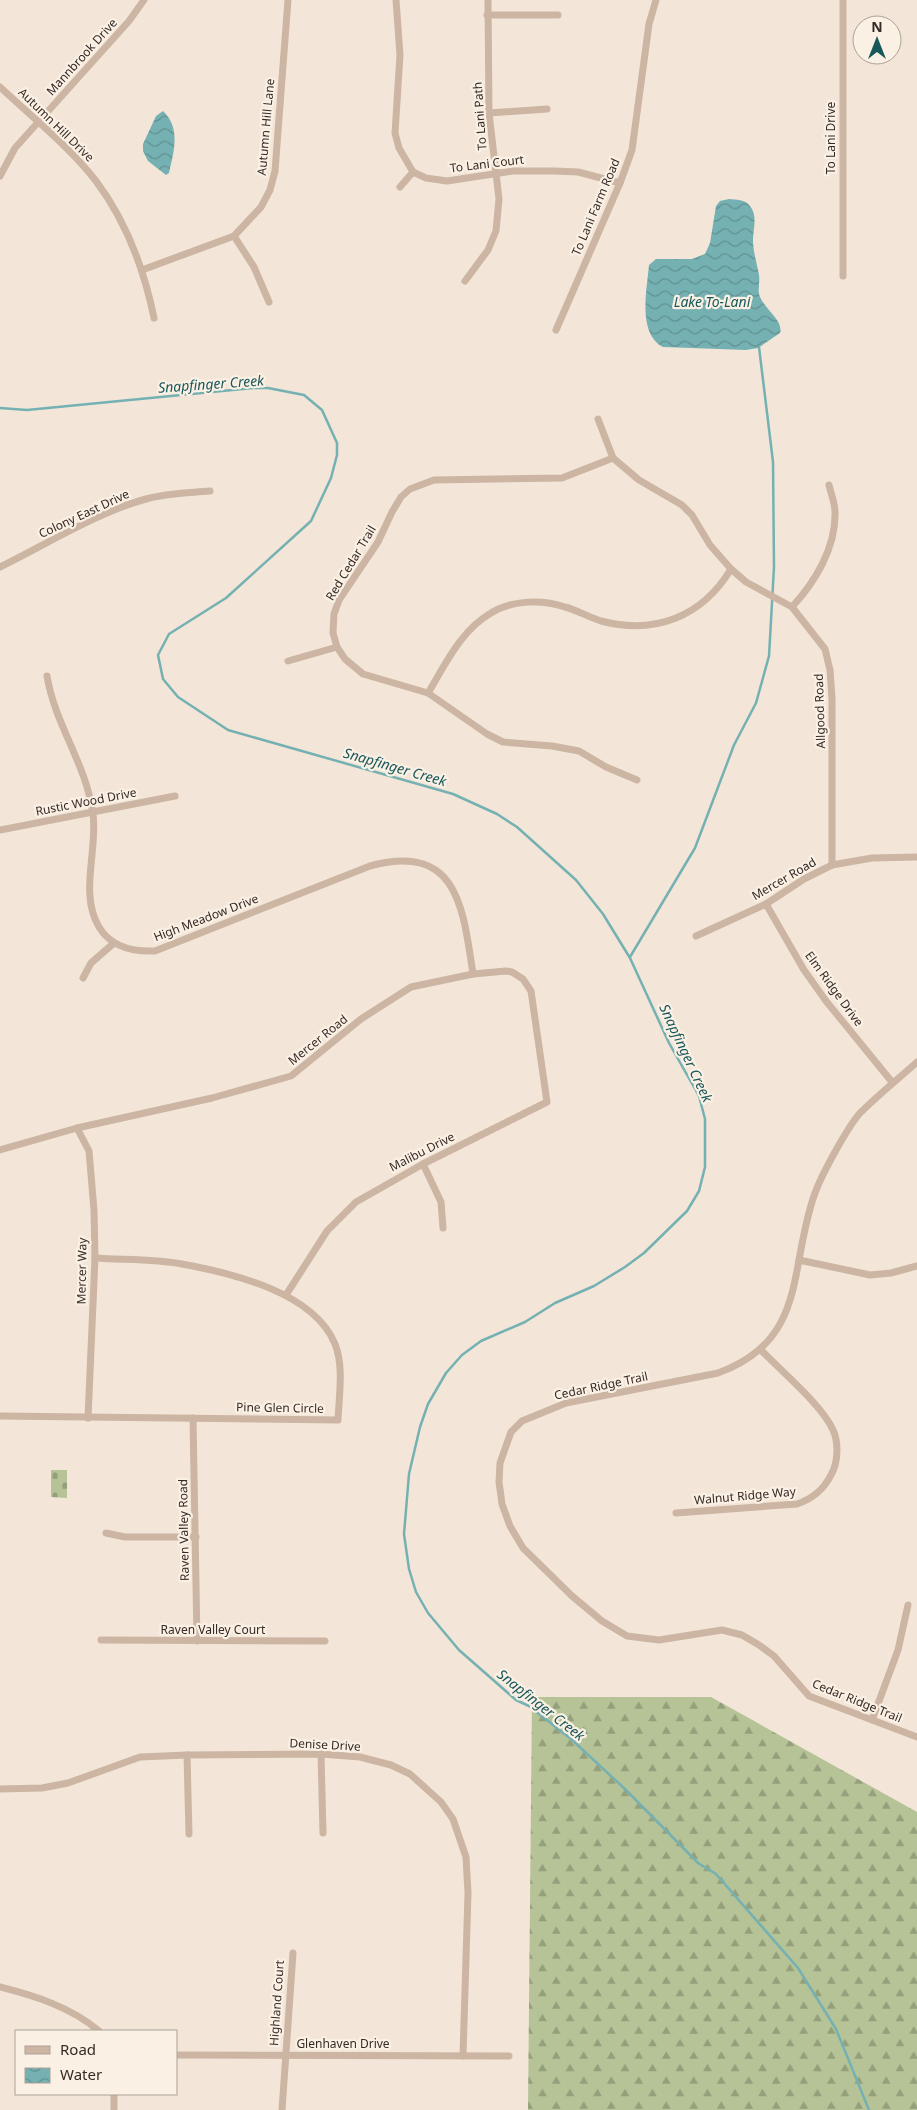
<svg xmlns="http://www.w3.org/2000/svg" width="917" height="2110" font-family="'Noto Sans',sans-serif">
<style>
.forest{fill:url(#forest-firs)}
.cemetery{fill:url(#cemetery-stones)}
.water{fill:url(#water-waves)}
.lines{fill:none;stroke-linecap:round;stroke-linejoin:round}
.stream{stroke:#75b1b2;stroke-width:2.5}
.minor{stroke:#ccb5a3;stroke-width:7}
.labels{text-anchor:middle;stroke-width:4.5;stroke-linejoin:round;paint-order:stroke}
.street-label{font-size:12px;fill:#362a26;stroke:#faf0e4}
.water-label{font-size:14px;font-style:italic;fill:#18575a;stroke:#faf0e4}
</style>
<defs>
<pattern id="forest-firs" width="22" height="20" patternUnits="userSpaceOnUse" patternTransform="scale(1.25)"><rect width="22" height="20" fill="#b5c397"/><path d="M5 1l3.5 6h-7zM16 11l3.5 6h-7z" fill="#949f7b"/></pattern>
<pattern id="cemetery-stones" width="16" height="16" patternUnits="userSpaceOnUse" patternTransform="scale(1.25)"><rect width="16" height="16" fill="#b5c397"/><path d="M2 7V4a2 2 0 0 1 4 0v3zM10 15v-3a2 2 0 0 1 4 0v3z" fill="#949f7b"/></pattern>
<pattern id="water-waves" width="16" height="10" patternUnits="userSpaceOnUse" patternTransform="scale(1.25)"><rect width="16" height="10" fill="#75b1b2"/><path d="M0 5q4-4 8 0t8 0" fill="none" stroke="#619091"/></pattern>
</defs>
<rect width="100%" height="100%" fill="#f3e6d8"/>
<!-- forest -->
<path class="forest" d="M532,1697H711L917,1812V2110H528Z"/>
<!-- cemetery -->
<path class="cemetery" d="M51,1470H67V1498L51,1497Z"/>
<!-- water -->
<g class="water">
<path d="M163,111C181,128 174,151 169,173L166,175L148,161L143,151V144L156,116Z"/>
<path d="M729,199C736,200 745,199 750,206C758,216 753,229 753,240C753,252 757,263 759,275C760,281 758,288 759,294C763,309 784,320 780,333L758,348L746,350L663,347C637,333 647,289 649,265L656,259H692L705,254L710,243L716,206L720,201Z"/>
</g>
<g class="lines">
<!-- stream -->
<g class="stream">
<path d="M0,408L27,410L253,388H268L304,395L322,410L337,443V455L331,478L311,521L226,598L169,634L158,655L163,679L178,697L228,730L453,794L497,814L517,827L576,880L603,914L630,958L669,1043L699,1096L705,1119V1167L699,1191L687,1211L644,1253L625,1267L594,1286L555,1303L525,1322L481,1341L462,1355L446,1373L428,1404L420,1427L409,1474L404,1534L409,1569L416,1592L428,1613L459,1650L516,1700L529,1706L571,1739L626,1790L698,1863L716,1874L798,1968L836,2029L869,2110"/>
<path d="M630,957L695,848L734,745L756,703L769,656L774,567L773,462L759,347"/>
</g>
<!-- minor -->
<g class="minor">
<path d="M396,0L400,55L395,133L399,148L413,172L426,178L447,181L513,171H555L578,172L620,183"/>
<path d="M843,0V276"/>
<path d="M487,15H558"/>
<path d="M0,87C32,117 69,146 96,181C126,221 144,269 154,318"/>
<path d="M489,113L547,109"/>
<path d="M0,176L15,148L129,21L144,0"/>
<path d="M400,187L413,172"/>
<path d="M234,236L254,267L269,302"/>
<path d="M142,270L234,236L261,207L270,190L275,171L288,0"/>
<path d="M465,281L488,250L496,231L499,199L489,113L488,0"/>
<path d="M556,330L620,183L632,150L649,24L656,0"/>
<path d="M598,419L613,458L639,480L682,505L692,515L710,545L731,569L746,582L792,607L825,649L830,670L832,698V865"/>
<path d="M613,458L562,478L434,480L410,489L401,497L392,512L378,542L339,600L334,614L333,633L337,647L345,659L363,674L428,693L487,734L503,742L552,746L579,751L606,767L637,780"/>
<path d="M0,567C45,545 98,512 146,499C167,493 188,493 210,491"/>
<path d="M792,607C815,582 836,548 835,512C835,503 831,494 829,485"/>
<path d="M288,661L337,647"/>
<path d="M47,676C55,725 86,763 93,814C98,849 79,894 99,927C111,947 133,952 155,951L370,866C458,842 463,908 473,974"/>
<path d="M428,693C445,665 461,630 491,613C512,600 542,599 565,607C577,610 588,617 601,621C655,635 702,617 731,569"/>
<path d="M0,830L175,796"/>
<path d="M766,904L804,970L826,1001L892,1082"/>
<path d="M696,936L766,904L804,879L832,865L872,858L917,857"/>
<path d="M83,978L91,963L114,943"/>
<path d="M917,1062C898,1079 878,1095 860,1113C847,1128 822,1174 815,1193C788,1267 809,1340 718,1373L566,1403L522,1421L511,1432L500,1463L499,1482L502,1504L510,1526L523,1548L572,1596L602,1621L627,1636L659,1640L722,1630L742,1635L759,1645L774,1656L809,1696L917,1737"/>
<path d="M77,1128L89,1151L94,1210L95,1258L88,1418"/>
<path d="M0,1150L77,1128L212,1098L291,1076L361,1019L411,987L473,974L506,971L512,972L523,979L531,991L547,1102L423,1164L356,1202L327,1231L286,1295"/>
<path d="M423,1164L441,1202L443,1228"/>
<path d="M799,1260L870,1275L891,1273L917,1266"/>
<path d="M0,1416L338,1420C339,1396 344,1366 335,1344C314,1292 231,1273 182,1264C154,1259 124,1260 95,1258"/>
<path d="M193,1418L197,1641"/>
<path d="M676,1513L797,1504C812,1499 824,1489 831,1475C838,1463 839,1443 833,1430C822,1405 781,1371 761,1350"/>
<path d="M106,1533L125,1537H196"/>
<path d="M101,1640L325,1641"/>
<path d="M872,1720L898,1650L908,1605"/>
<path d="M321,1754L323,1833"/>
<path d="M187,1755L189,1834"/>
<path d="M0,1789L42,1788L68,1783L140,1757L187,1755L321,1754L360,1757L391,1765L410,1774L441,1802L453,1819L466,1857L468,1893L463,2056"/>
<path d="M0,1987C35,1996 71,2007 99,2031"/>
<path d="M176,2055L509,2056"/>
<path d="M114,2110V2094"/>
<path d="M282,2110L293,1953"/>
</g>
</g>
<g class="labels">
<!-- street labels -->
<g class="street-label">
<text transform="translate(82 57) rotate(-48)" y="4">Mannbrook Drive</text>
<text transform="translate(480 116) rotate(-94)" y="4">To Lani Path</text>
<text transform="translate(56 125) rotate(44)" y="4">Autumn Hill Drive</text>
<text transform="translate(266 127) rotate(-85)" y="4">Autumn Hill Lane</text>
<text transform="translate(831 138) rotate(-90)" y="4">To Lani Drive</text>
<text transform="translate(487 164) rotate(-7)" y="4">To Lani Court</text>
<text transform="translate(596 207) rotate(-67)" y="4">To Lani Farm Road</text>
<text transform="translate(84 514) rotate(-25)" y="4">Colony East Drive</text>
<text transform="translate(351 563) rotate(-59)" y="4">Red Cedar Trail</text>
<text transform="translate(820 711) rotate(-92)" y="4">Allgood Road</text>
<text transform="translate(86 802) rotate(-11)" y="4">Rustic Wood Drive</text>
<text transform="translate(784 879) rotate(-30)" y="4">Mercer Road</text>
<text transform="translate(206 918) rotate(-21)" y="4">High Meadow Drive</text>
<text transform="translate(834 989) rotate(54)" y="4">Elm Ridge Drive</text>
<text transform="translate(318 1040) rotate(-39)" y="4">Mercer Road</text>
<text transform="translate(422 1152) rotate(-27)" y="4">Malibu Drive</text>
<text transform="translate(82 1271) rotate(-89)" y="4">Mercer Way</text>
<text transform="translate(601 1386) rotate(-12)" y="4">Cedar Ridge Trail</text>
<text transform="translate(280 1408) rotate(1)" y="4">Pine Glen Circle</text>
<text transform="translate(745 1496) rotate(-5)" y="4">Walnut Ridge Way</text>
<text transform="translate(184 1530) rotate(-91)" y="4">Raven Valley Road</text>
<text x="213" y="1634">Raven Valley Court</text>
<text transform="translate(857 1701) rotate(22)" y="4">Cedar Ridge Trail</text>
<text transform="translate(325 1745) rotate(3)" y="4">Denise Drive</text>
<text transform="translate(277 2003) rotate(-86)" y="4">Highland Court</text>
<text x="343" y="2048">Glenhaven Drive</text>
</g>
<!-- water labels -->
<g class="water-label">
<text x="712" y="307">Lake To-Lani</text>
<text transform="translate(211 384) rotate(-4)" y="5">Snapfinger Creek</text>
<text transform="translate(395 767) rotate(16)" y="5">Snapfinger Creek</text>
<text transform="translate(686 1053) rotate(65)" y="5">Snapfinger Creek</text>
<text transform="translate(541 1705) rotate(38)" y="5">Snapfinger Creek</text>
</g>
</g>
<!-- legend -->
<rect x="15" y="2030" width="162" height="65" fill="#faf0e4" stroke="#aca198"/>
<rect x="25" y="2046" width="25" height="8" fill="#ccb5a3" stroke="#aca198"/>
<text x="60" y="2055" font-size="15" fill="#362a26">Road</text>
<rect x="25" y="2068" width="25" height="15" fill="url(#water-waves)" stroke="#aca198"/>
<text x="60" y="2080" font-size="15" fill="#362a26">Water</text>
<!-- north arrow -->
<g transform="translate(877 40)"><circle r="24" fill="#faf0e4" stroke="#aca198"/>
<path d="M0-4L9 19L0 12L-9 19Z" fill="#18575a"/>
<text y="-8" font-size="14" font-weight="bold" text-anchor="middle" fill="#362a26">N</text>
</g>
</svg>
